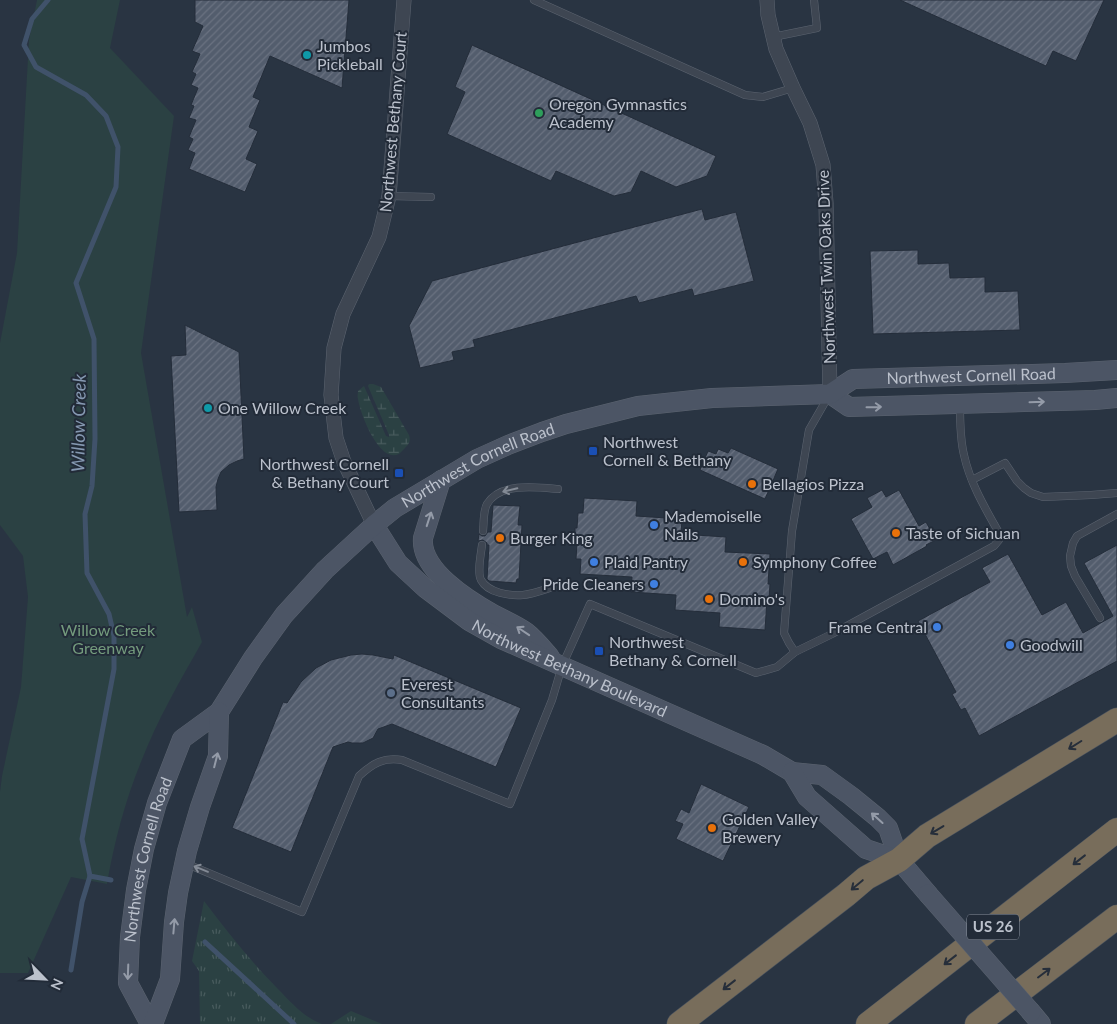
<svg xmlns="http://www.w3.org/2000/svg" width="1117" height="1024" font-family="Lato,sans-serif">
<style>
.grass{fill:url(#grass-tufts)}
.wetland{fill:url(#wetland-marsh)}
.green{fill:#2b4143}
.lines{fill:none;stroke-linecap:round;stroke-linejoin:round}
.stream{stroke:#40526a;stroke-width:5}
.building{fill:url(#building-hatch);stroke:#242d3a}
.lane-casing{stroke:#5c6470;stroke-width:8}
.street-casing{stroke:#5c6470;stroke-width:15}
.secondary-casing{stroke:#5c6470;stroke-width:20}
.highway-casing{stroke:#48515d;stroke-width:25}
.lane{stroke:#3e4652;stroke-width:7}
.street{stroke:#3e4652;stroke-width:14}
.secondary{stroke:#4c5565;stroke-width:19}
.highway{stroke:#786d5b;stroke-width:24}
.secondary-bridge-casing{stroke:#5c6470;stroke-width:20;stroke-linecap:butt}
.secondary-bridge{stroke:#4c5565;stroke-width:19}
.oneway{stroke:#949ba8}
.oneway2{stroke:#838a95}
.oneway3{stroke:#262e3a}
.culture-dot{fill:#0f9aa8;stroke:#222b38;stroke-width:2}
.leisure-dot{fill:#2e9e5b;stroke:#222b38;stroke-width:2}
.transit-dot{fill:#1a4fb4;stroke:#222b38;stroke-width:2}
.food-dot{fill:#e8710a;stroke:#222b38;stroke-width:2}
.shop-dot{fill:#3f7fe0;stroke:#222b38;stroke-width:2}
.service-dot{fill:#5c6f8a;stroke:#222b38;stroke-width:2}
.labels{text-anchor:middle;stroke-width:4;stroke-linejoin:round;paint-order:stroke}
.shield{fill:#222b38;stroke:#8d94a0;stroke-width:1}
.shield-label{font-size:15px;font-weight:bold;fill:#bbc1cc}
.poi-label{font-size:16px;fill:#bbc1cc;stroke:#222b38;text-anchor:start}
.street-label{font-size:16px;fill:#bbc1cc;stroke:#222b38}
.park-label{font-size:16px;fill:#749b7d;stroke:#222b38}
.water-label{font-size:18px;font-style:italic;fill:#8598b1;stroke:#222b38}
</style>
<defs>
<pattern id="grass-tufts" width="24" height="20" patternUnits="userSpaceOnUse" patternTransform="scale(1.25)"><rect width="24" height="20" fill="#2b4143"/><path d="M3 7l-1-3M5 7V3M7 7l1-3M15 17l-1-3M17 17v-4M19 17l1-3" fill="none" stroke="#485b5d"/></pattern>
<pattern id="wetland-marsh" width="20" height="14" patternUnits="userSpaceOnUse" patternTransform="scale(1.25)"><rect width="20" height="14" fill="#2b4143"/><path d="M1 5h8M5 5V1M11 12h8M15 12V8" fill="none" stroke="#485b5d"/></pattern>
<pattern id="building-hatch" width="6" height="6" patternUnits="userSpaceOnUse" patternTransform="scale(1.25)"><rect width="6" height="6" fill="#535d6d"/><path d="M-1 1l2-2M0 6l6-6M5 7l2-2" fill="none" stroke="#6a7281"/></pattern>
</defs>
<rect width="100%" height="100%" fill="#293442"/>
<!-- grass -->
<g class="grass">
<path d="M204,901C227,931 250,961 277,988C291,1002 303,1017 322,1024H200L199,971L192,961Z"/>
<path d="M351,1011L382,1024H331Z"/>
</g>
<!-- wetland -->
<path class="wetland" d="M369,384H373L381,387L409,435C411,441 409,444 405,448C403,450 401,452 399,454C379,464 360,413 358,399C357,396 358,394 358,391L364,386L386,436L389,437V435L368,386Z"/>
<!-- green -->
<path class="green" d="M37,0H120L110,48L174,116L141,353L187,617L192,607L202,642C180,681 157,720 141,762C125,801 114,843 107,884L71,877L28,973H0V792L2,776L21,687L28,597L23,556L0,525V343L17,253L29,40Z"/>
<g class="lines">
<!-- stream -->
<g class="stream">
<path d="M48,0L32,19L24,45L36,67L86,95L106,116L118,147L116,187L76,283L94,339L95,439L92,486L85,514L87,573L109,614L114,636V669L82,839L90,876L111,880"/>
<path d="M205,942L294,1024"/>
<path d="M71,970L82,902L90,876"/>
</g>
</g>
<!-- building -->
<g class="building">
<path d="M195,0H349L342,88L270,56L253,97L260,100L249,127L258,131L246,159L257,164L245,192L189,169L195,153L188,150L193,139L189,137L196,120L189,118L194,106L191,105L198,88L191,85L196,74L192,72L200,54L192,51L203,26L195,22Z"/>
<path d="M900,0H1104L1076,61L1053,51L1046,66Z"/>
<path d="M472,45L716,156L707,176L676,187L641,171L631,192L614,196L556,171L551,181L447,134L465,92L455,87Z"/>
<path d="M702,209L705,220L736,212L754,281L694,296L692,289L639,303L636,296L473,340L475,347L452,352L454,360L420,368L409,326L432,281Z"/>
<path d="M918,250V264L949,263L950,278L985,277V292L1018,291L1020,330L873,334L870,251Z"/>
<path d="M185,325L239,352L244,459L237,461L229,465L221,472L218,479L216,487L217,510L179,512L171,356L186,355Z"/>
<path d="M731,448L778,469L765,499L700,470L708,451L716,454L718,449L728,453Z"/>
<path d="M882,490L886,497L899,490L919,526L926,522L936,540L926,545L927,546L893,565L887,552L873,559L851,519L872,507L867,498Z"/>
<path d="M584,498L637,501L636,516L682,519L681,534L726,537L725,552L770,554L768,584H770L769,600H767L765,630L719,627L720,613L675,610L676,595L631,592L632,577L580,574L581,559H576L577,543H575V528H577L578,513H583Z"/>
<path d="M493,505L520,506L518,525H522L519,579H517L516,583L489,581L487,579L489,545H487V543L483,540L478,541L479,534L482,536H485L488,532H491Z"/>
<path d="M1117,545V661L979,736L965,708L961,710L952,694L956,692L918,621L990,582L982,568L1008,554L1042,615L1066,602L1083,633L1113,616L1084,563Z"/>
<path d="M362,654L373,655L393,659L394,655L521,708L496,767L392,724L378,729L373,738L363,743H352L348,742L333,747L291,852L232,828L283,702L287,703L301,682L316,668L331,660L351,655Z"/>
<path d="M701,784L749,807L723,861L676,839L683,824L675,821L681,809L689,813Z"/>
</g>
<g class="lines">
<defs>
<g id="lane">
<path d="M534,0L745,95L763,97L793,88"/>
<path d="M773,37L817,28L814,0"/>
<path d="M389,196L431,197"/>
<path d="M828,397L809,430L792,531L784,633L789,643L795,652L832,634L994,546L999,540V533C985,508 970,483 964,455C960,439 960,422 960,405"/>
<path d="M972,480L1005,463L1017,481L1024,488L1031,493L1043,497L1091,495L1117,493"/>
<path d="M483,531C484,523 483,511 487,504C500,482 537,487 558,489"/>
<path d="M482,545C481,554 477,572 481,580C488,593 510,596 523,595C533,594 543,590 553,587"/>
<path d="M1100,618L1075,576L1071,566L1070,556L1073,543L1077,536L1117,514"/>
<path d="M187,864L302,912L359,776C373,763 384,757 402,760L510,804L552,700L562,666L590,604L756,673L777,667L795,652"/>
</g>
<g id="street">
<path d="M767,0L768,15L776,49L793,88L810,123L823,165L826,203L830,394"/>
<path d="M374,525L344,462L336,438L331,395L334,348L343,314L379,237L389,196L404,0"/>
</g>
<g id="secondary">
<path d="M830,394L849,407L1095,400L1117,398"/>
<path d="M441,480L423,538C420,570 468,600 493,614C504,620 516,625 526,632C535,639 543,649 550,657"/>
<path id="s1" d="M374,525L398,563L425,588L469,621L501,639L763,755L792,772L822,775L851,796L878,818L888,828L899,860L928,894"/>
<path d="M792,772L807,797L866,849L899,860"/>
<path d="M1031,1012L1041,1024"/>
<path id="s2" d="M150,1024L128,983L130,937L136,890L144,849L157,803L182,739L219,712L253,658L284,615L325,570L374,525L395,508L477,459L508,445L542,432L566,424L638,406L712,398L830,394L853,379L1065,373L1117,370"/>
<path d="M153,1024L170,979L174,922L178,893L187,851L200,807L218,756L219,712"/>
</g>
<g id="highway">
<path d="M679,1024L846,895L866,878L899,860L927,836L1117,720"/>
<path d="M868,1024L1117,830"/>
<path d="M977,1024L1117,917"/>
</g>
</defs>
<!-- lane casing -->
<use href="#lane" class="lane-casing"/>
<!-- street casing -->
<use href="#street" class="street-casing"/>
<!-- secondary casing -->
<use href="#secondary" class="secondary-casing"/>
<!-- highway casing -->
<use href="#highway" class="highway-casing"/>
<!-- lane -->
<use href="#lane" class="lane"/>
<!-- street -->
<use href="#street" class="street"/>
<!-- secondary -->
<use href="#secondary" class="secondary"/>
<!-- highway -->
<use href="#highway" class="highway"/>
<defs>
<path id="secondary-bridge" d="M928,894L1031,1012"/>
</defs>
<!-- secondary-bridge casing -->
<use href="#secondary-bridge" class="secondary-bridge-casing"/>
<!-- secondary-bridge -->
<use href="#secondary-bridge" class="secondary-bridge"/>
</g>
<!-- one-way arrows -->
<defs><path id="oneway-shaft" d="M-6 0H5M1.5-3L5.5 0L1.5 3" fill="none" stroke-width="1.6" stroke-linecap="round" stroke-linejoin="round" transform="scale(1.25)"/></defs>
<g class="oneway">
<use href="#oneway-shaft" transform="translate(1037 402) rotate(-2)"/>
<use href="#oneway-shaft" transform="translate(874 407) rotate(-1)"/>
<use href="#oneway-shaft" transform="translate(429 519) rotate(-72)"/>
<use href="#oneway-shaft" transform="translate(523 631) rotate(-146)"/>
<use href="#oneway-shaft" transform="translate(216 760) rotate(-76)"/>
<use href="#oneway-shaft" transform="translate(877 818) rotate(-138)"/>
<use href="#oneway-shaft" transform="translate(174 926) rotate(-85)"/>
<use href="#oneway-shaft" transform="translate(128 972) rotate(92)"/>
</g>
<g class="oneway2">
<use href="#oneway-shaft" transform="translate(510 490) rotate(167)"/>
<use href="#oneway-shaft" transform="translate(201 869) rotate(-158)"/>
</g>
<g class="oneway3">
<use href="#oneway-shaft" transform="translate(1075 745) rotate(148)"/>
<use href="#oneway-shaft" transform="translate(937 830) rotate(149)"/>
<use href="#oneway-shaft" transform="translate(1079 860) rotate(142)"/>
<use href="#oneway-shaft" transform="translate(857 885) rotate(140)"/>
<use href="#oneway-shaft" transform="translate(950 960) rotate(142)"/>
<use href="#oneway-shaft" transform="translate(1044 973) rotate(-37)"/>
<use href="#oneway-shaft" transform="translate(729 985) rotate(142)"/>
</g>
<!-- markers -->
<g class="culture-dot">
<circle cx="307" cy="55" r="5"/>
<circle cx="208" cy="408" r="5"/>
</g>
<circle class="leisure-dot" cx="539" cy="113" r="5"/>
<g class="transit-dot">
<rect x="588" y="446" width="10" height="10" rx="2.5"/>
<rect x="394" y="468" width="10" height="10" rx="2.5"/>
<rect x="594" y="646" width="10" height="10" rx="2.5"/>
</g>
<g class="food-dot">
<circle cx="752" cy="484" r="5"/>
<circle cx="896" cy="533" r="5"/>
<circle cx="500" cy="538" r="5"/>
<circle cx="743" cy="562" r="5"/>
<circle cx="709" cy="599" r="5"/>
<circle cx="712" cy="828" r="5"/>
</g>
<g class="shop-dot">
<circle cx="654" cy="525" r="5"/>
<circle cx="594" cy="562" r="5"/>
<circle cx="654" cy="584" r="5"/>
<circle cx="937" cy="627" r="5"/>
<circle cx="1010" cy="645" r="5"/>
</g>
<circle class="service-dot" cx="391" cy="693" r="5"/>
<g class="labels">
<!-- shield labels -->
<rect class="shield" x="967" y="914.5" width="52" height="25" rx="4"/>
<g class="shield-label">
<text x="993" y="932">US 26</text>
</g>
<!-- poi labels -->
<g class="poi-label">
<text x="317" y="52">Jumbos<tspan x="317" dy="18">Pickleball</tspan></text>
<text x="549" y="110">Oregon Gymnastics<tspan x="549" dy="18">Academy</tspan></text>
<text x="218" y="414">One Willow Creek</text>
<text x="603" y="448">Northwest<tspan x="603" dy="18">Cornell &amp; Bethany</tspan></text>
<text x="389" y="470" text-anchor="end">Northwest Cornell<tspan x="389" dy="18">&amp; Bethany Court</tspan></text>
<text x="762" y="490">Bellagios Pizza</text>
<text x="664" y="522">Mademoiselle<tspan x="664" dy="18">Nails</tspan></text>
<text x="906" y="539">Taste of Sichuan</text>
<text x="510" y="544">Burger King</text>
<text x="604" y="568">Plaid Pantry</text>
<text x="753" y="568">Symphony Coffee</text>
<text x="644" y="590" text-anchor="end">Pride Cleaners</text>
<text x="719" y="605">Domino's</text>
<text x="927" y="633" text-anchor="end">Frame Central</text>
<text x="609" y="648">Northwest<tspan x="609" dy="18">Bethany &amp; Cornell</tspan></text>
<text x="1020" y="651">Goodwill</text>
<text x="401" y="690">Everest<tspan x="401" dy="18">Consultants</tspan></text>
<text x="722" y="825">Golden Valley<tspan x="722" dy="18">Brewery</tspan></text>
</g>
<!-- street labels -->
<g class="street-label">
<text transform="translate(393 122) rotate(-85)" y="6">Northwest Bethany Court</text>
<text transform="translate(826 267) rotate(-92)" y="6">Northwest Twin Oaks Drive</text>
<text dy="6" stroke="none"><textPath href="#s2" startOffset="1219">Northwest Cornell Road</textPath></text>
<text dy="6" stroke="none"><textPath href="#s2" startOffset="709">Northwest Cornell Road</textPath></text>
<text dy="6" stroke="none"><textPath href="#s1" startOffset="248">Northwest Bethany Boulevard</textPath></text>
<text dy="6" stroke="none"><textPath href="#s2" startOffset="172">Northwest Cornell Road</textPath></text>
</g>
<!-- park labels -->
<g class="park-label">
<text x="108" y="636">Willow Creek<tspan x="108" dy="18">Greenway</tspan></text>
</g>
<!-- water labels -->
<g class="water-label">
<text transform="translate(79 423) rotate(-89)" y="6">Willow Creek</text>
</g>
</g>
<!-- north arrow -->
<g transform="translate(45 979) rotate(114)" stroke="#222b38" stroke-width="4" paint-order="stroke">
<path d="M0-4L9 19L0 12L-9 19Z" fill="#bbc1cc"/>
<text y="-8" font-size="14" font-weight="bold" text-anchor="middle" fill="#bbc1cc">N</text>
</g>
</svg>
